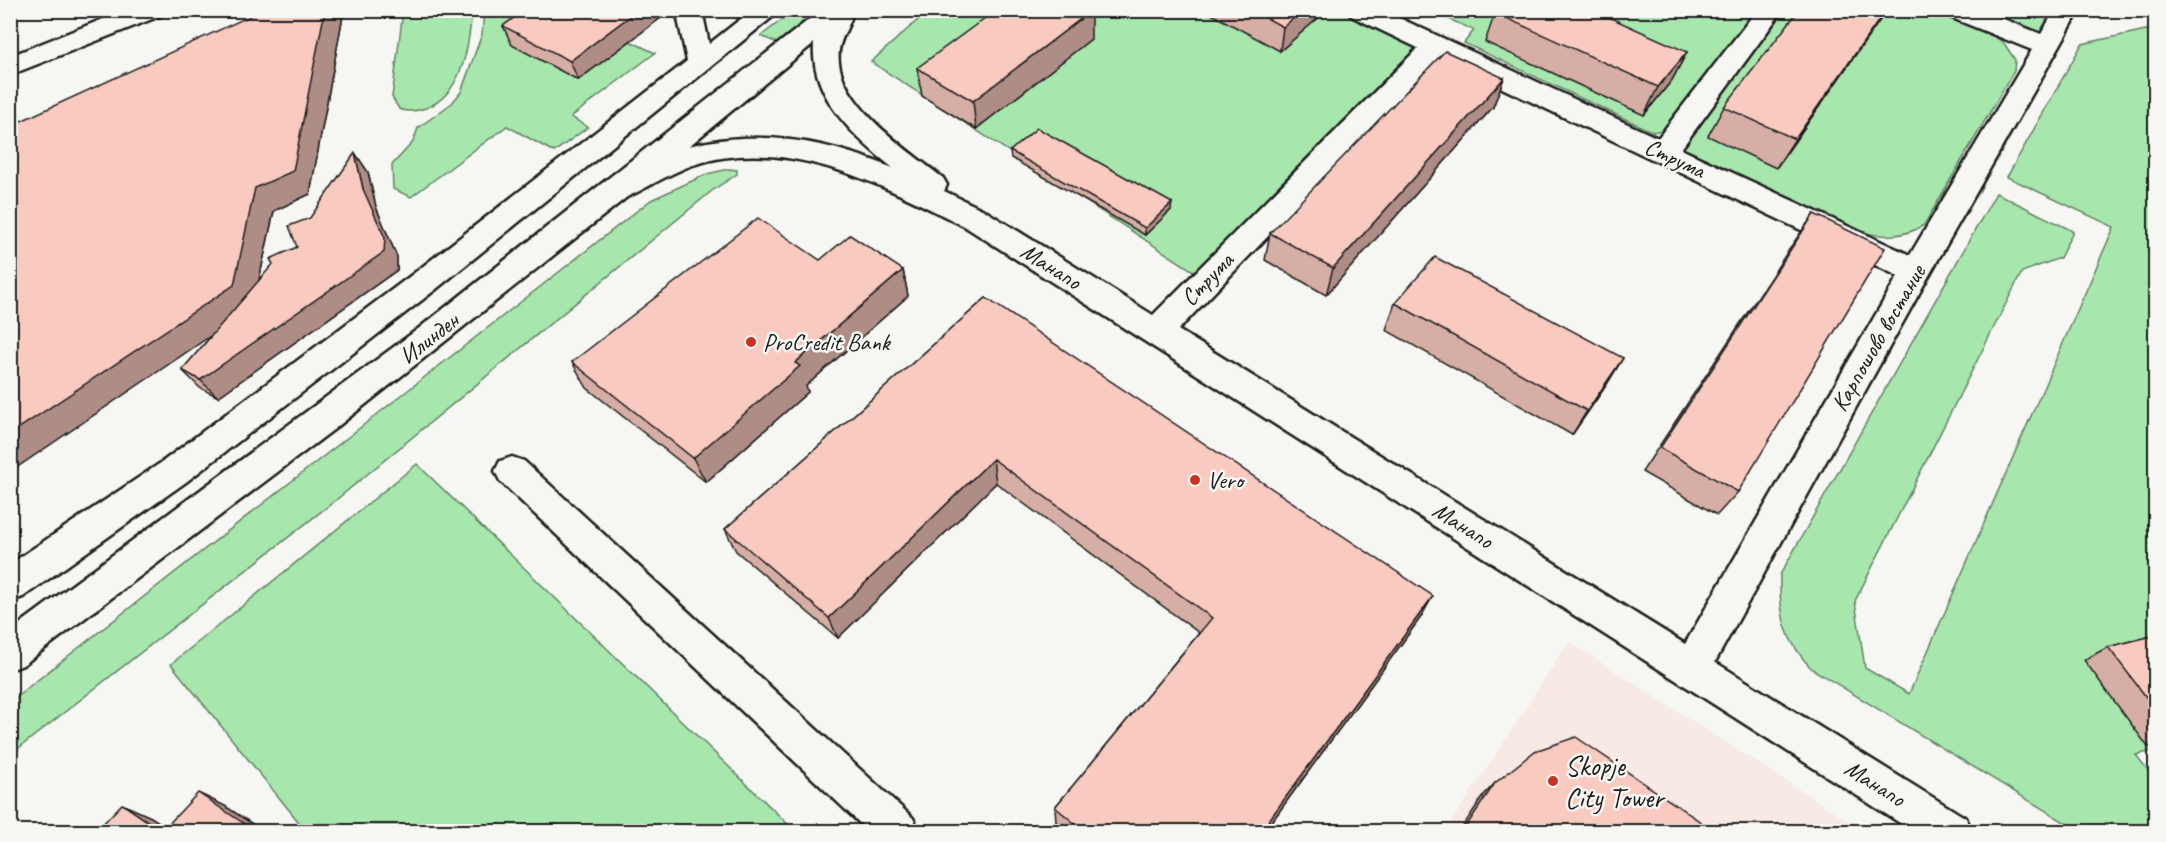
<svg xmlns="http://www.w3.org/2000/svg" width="2166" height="842" font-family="Caveat,sans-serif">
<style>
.built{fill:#f7e9e3}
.green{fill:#a7e6ad;stroke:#628164;stroke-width:1.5}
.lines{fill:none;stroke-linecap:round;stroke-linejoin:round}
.minor-casing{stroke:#1c1c1c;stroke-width:5}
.minor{fill:#f6f6f2;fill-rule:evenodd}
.wall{fill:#d6aea5;stroke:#1c1c1c;stroke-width:1.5}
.shaded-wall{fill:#ae8d86;stroke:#1c1c1c;stroke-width:1.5}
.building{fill:#f9cac0;stroke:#1c1c1c;stroke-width:1.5}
.poi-dot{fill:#c8321e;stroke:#f6f6f2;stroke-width:2}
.labels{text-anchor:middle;stroke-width:5;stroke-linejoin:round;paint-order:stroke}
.street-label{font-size:24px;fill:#1c1c1c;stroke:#f6f6f2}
.poi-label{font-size:24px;fill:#1c1c1c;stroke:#f6f6f2;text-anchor:start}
.near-poi-label{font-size:28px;fill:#1c1c1c;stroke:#f6f6f2;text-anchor:start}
</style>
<rect width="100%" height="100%" fill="#f6f6f2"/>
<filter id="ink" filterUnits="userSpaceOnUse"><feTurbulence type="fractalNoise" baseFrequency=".0167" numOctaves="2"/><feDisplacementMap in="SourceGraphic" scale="12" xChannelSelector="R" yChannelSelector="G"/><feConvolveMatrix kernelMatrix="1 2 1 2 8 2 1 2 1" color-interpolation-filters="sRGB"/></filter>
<g filter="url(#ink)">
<!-- built -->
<path class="built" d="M1569,642L1864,831L1445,832Z"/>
<!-- green -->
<g class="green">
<path d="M929,10L1357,11L1435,46L1207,280L871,62Z"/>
<path d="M1742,10L1755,16L1668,129L1653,132L1464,43L1474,30L1430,11Z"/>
<path d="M403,11H472C469,45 463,94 426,108C417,111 408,113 399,109L392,97Z"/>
<path d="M484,11H530L630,41L655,53L571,117L588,127L554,152L507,126L411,197L393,189L392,165L413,142L418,128L452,103L461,92L482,34Z"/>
<path d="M793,11H819L779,44L761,36Z"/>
<path d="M1785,11H1939L1980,27L2004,43L2015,60L2014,71L1924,225C1905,237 1885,237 1864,233L1678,147Z"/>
<path d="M1956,11H2068L2047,46Z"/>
<path d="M2155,28L2156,750L2136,755L2155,779V831H2079L1812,669C1784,640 1779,614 1780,575L1996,193L2073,231L2060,258L2022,272L1855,601L1865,668L1909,694L2114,227L2007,177L2082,44Z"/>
<path d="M729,169L737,170V174L713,190L336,500L11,754V703L26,689L651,200L707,174Z"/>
<path d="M417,464L795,831H306L171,664Z"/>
</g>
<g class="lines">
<defs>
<g id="minor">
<path d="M126,10H163L160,16L10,75V56Z"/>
<path d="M676,10H702L709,44L752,10H781L435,290L186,482L23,597L10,601V564L162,462L413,274L687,61Z"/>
<path d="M821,10H853C851,28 836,39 839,63C845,109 909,151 943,178L947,185L944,191L984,210L1153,315L1418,48L1351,16L1348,10H1382L1658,138L1757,10H1783L1681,149L1910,255L2032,50L1947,16L1944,10H1981L2041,34L2055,10H2080L1927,279L1715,662L1966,818L1972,832H1914L964,226C882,185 787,134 693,165C670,173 649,187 627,197L337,427L23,665L10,670V631L418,329ZM814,43C810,97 854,137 893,168C828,141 759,128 689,146ZM1439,58L1898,276L1685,644L1178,330Z"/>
<path d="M512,457L524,461L913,818L919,832H869L500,481L495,471L500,461Z"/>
</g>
</defs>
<!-- minor casing -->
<use href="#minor" class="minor-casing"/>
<!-- minor -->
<use href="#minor" class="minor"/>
</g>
<!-- wall -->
<g class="wall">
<path d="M263,10H344L310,194L274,211L259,280L297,247L310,218L355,153L368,172L376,207L397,257V270L218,397L200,388L182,370L211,336Z"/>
<path d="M525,10H670V11L578,80L512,45L503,26Z"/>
<path d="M1204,10H1324V13L1280,51Z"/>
<path d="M1887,10L1776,168L1708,136L1724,107Z"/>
<path d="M1495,13L1687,52L1672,80L1644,115L1485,42Z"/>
<path d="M1091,39L976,129L922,96L917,68Z"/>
<path d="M1504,78L1493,107L1326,295L1265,260L1270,233Z"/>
<path d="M1010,151L1171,210L1145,235L1011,158Z"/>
<path d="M1814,214L1738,492L1717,515L1642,472L1794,242Z"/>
<path d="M820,260L903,270L908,296L806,386L808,392L706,482L587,388L572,362Z"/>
<path d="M986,298L1421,617L1265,831H1067L1056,822L1055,807L1199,633L996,483L838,638L736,551L725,529Z"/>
<path d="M1395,303L1623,358L1607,384L1572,435L1386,330Z"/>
<path d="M2156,635V745L2148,747L2084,660L2108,647Z"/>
<path d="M1495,783L1714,831H1460L1483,796Z"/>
</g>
<!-- shaded-wall -->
<g class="shaded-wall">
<path d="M325,10H344L310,194L274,211L253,307L10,472V434L255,188Z"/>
<path d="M638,10L670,11L578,80L570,61Z"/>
<path d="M1303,10H1324V13L1280,51L1283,27Z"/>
<path d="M1886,10H1887L1776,168L1795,139Z"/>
<path d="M1091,11V39L976,129L973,101Z"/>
<path d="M1687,52L1672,80L1644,115L1658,87Z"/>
<path d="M1504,78L1493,107L1326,295L1333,268Z"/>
<path d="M355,153L368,172L376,207L397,257V270L218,397L200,380L363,189Z"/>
<path d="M1172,203L1171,210L1145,235V228Z"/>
<path d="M903,270L908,296L806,386L808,392L706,482L693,458L795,363Z"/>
<path d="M1623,358L1607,384L1572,435L1587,411Z"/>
<path d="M993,459L996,483L838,638L829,618Z"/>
<path d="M1433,596L1421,617L1265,831H1261Z"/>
<path d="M198,793L225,806L263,831H240Z"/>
<path d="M122,804L151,817L173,831H162Z"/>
</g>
<!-- building -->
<g class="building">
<path d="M263,10H325L293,171L255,188L234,285L10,434V126Z"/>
<path d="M525,10H638L570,61L503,26Z"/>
<path d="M996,10L1091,11L973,101L917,68Z"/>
<path d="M1252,10H1303L1283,27Z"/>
<path d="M1497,10H1593L1687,52L1658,87L1495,13Z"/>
<path d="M1799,10H1886L1795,139L1724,107Z"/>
<path d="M1445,51L1504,78L1333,268L1270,233Z"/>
<path d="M1037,128L1172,203L1145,228L1010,151Z"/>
<path d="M355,153L363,189L385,238L384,252L200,380L182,370L273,264L270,259L297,247L289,226L310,218Z"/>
<path d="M1814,214L1885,248L1738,492L1660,448Z"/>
<path d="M758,218L820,260L850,235L903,270L795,363L800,366L693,458L572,362Z"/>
<path d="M1435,257L1623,358L1587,411L1395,303Z"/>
<path d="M986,298L1433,596L1261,831H1084L1055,807L1212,618L993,459L829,618L725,529Z"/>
<path d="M2156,635V710L2108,647Z"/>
<path d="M1576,737L1714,831H1463L1495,783L1535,751Z"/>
<path d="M198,793L246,825L240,831H96L122,804L162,831Z"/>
</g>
</g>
<!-- markers -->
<g class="poi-dot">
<circle cx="751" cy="342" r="6"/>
<circle cx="1195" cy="480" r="6"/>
<circle cx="1553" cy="781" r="6"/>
</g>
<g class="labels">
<!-- street labels -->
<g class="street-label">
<text transform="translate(1675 158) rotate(25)" y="8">Струма</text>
<text transform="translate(1051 266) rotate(32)" y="8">Манапо</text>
<text transform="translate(1207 279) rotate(-46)" y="8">Струма</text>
<text transform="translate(429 338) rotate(-38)" y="8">Илинден</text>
<text transform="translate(1878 338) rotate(-60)" y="8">Карпошово востание</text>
<text transform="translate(1463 525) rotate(32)" y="8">Манапо</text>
<text transform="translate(1875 783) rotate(32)" y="8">Манапо</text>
</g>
<!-- poi labels -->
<g class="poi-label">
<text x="763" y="350">ProCredit Bank</text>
<text x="1207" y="488">Vero</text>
</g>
<!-- near-poi labels -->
<g class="near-poi-label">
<text x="1565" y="775">Skopje<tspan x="1565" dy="32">City Tower</tspan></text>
</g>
</g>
<!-- margin -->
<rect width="2166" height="842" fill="none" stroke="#f6f6f2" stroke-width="36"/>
<rect x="18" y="18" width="2130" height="806" fill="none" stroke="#1c1c1c" stroke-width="2" filter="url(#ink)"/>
</svg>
